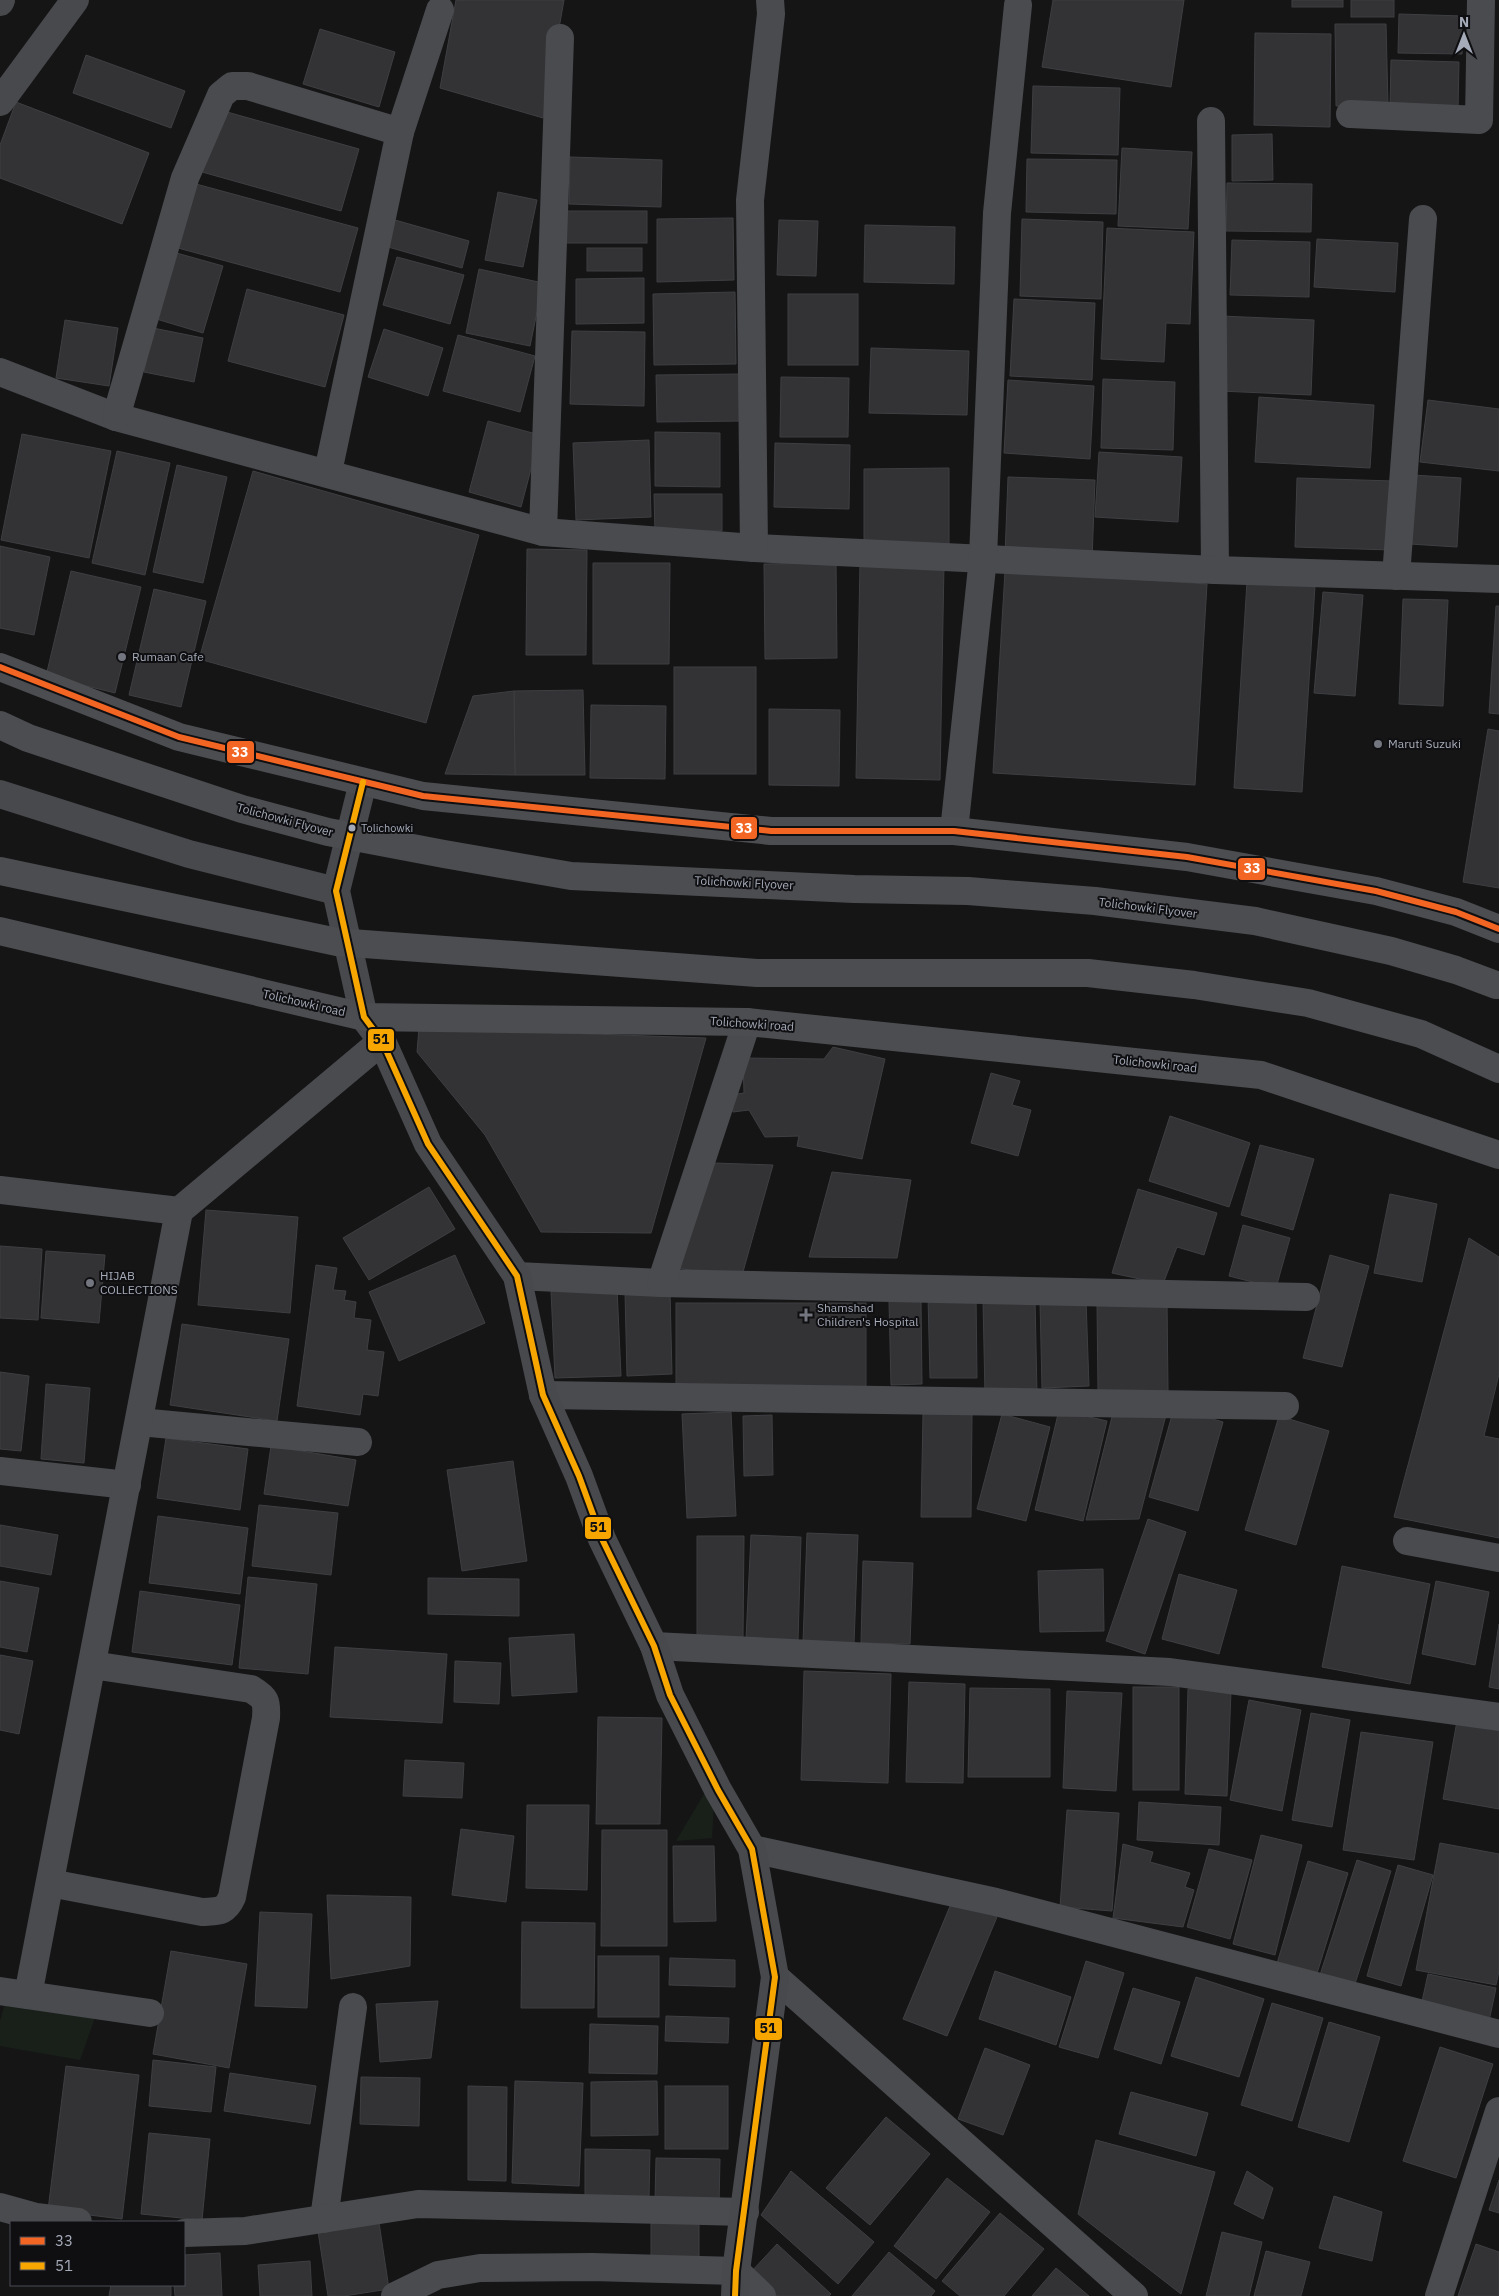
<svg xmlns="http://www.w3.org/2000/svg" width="1499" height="2296" font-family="'IBM Plex Sans',sans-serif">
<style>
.green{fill:#19201a}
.building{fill:#333335;stroke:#3e3f42}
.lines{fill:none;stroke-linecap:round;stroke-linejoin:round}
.street{stroke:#494b4f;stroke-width:28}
.secondary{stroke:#48494d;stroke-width:28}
.primary{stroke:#4c4d50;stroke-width:28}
.primary-bridge{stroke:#4c4d50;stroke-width:28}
.bus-1-casing{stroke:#0f0f12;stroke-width:10}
.bus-2-casing{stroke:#0f0f12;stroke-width:10}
.bus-1{stroke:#f26522;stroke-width:6}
.bus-2{stroke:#f7a600;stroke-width:6}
.poi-dot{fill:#73767f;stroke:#0f0f12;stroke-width:2}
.bus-dot{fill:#a5abb8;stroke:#0f0f12;stroke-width:2}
.labels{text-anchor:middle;stroke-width:4;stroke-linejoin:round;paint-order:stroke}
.bus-label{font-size:11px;fill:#a5abb8;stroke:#0f0f12;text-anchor:start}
.poi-label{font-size:12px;fill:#a5abb8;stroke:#0f0f12;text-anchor:start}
.street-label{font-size:12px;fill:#a5abb8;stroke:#0f0f12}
.line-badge{stroke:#0f0f12;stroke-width:2}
.badge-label{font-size:14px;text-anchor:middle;font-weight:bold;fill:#fff}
.pale-badge-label{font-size:14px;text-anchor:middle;font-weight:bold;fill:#111}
</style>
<rect width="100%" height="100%" fill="#151516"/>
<!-- green -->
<g class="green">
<path d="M713,1779L715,1783L712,1838L676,1841Z"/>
<path d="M6,2000L97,2012L80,2060L0,2046V2021Z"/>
</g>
<!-- building -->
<g class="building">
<path d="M456,0H564L543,118L440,88Z"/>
<path d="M1053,0H1184L1171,87L1042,67Z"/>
<rect x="1292" y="0" width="51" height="7"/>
<rect x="1351" y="0" width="43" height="17"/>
<path d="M1399,14L1463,16L1462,54L1398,53Z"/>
<path d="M1335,24H1386L1388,106H1336Z"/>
<path d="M320,29L395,52L379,107L303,84Z"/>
<path d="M1255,33L1331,34L1330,127L1254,125Z"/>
<path d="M86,55L185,91L171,128L73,93Z"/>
<path d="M1391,60L1459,62L1458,109L1390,108Z"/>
<path d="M1033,86L1120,88L1118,155L1031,153Z"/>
<path d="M16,102L149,153L122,224L0,178V145Z"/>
<path d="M220,110L359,149L341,211L202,172Z"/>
<path d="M1272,134L1273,180L1232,181V135Z"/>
<path d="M1122,148L1192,152L1188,229L1118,226Z"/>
<path d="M570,157L662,160L661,207L569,204Z"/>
<path d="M1027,159L1117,160L1116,214L1026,212Z"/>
<path d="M185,181L358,228L340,292L167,245Z"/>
<path d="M1227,183L1312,184L1311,232L1226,231Z"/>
<path d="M498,192L537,200L523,267L485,260Z"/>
<rect x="566" y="211" width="81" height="32"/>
<path d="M733,218L734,280L657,282V219Z"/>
<path d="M1022,219L1103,222L1101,299L1020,296Z"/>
<path d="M395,220L469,241L462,268L388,247Z"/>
<path d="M779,220L818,221L816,276L777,275Z"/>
<path d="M865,225L955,227L954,284L864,282Z"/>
<path d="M1107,228L1194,232L1190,324L1166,323L1164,362L1101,359Z"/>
<path d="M1317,239L1398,243L1395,292L1314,287Z"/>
<path d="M1232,240L1310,242L1309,297L1230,295Z"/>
<rect x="587" y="248" width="55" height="23"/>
<path d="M173,252L223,266L203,333L153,318Z"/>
<path d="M397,257L464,275L450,324L383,305Z"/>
<path d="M479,269L543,283L530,346L466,333Z"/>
<path d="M644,278V323L576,324V279Z"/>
<path d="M247,289L344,315L325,387L228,361Z"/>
<path d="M735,292L736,364L654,365L653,294Z"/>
<rect x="788" y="294" width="70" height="71"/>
<path d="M1014,299L1095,303L1092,380L1010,376Z"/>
<path d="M1221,316L1314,320L1311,395L1219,391Z"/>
<path d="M65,320L118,328L109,386L56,378Z"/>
<path d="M153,328L203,338L194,382L144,372Z"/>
<path d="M384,329L443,348L428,396L368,377Z"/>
<path d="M572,331L645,332L644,406L570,404Z"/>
<path d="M458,335L535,356L520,412L443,391Z"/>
<path d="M871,348L969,351L967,415L869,413Z"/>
<path d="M743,374V421L657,422L656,375Z"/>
<path d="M781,377L849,378L848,437H780Z"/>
<path d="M1103,379L1175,382L1173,450L1101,448Z"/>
<path d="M1008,380L1094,386L1090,459L1004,453Z"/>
<path d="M1259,397L1374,405L1370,468L1255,462Z"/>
<path d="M1428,400L1499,409V471L1420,462Z"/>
<path d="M488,421L540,435L521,507L469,492Z"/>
<path d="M655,432L720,433V487L655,486Z"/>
<path d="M22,434L111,451L89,558L1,540Z"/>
<path d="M649,440L651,517L576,520L573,443Z"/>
<path d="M775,443L850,445L849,509L774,507Z"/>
<path d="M117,451L170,463L145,575L92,563Z"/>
<path d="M1099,452L1182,457L1178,522L1095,517Z"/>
<path d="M177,465L227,477L203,583L153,572Z"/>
<path d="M949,468V545H864V469Z"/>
<path d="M253,471L479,535L426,723L199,659Z"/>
<path d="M1413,475L1461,478L1457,547L1410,544Z"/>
<path d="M1008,477L1095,480L1092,560L1005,556Z"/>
<path d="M1297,478L1393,481L1391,550L1295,547Z"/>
<path d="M654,494H722V531L655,532Z"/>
<path d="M0,546L50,557L34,635L0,628Z"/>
<path d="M527,549L587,550L586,655H526Z"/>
<path d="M593,563H670L669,664H593Z"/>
<path d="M836,563L837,658L765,659L764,564Z"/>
<path d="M860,563L944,565L940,780L856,778Z"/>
<path d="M71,571L141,587L115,693L46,676Z"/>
<path d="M1005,571L1207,584L1195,785L993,773Z"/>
<path d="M1247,582L1315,586L1302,792L1234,788Z"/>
<path d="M154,589L206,601L181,707L129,695Z"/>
<path d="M1323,592L1363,595L1355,696L1314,693Z"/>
<path d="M1403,599L1448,600L1443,706L1399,704Z"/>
<path d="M1496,606H1499V714L1489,713Z"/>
<rect x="674" y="667" width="82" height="107"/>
<path d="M583,690L585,775H515L514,691Z"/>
<path d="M514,691L515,775L445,774L473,696Z"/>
<path d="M591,705L666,706L665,779L590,778Z"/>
<path d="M769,709L840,710L839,786L769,785Z"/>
<path d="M1488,729L1499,731V888L1463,882Z"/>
<path d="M419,1028L706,1038L651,1233L541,1232L485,1135L417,1052Z"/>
<path d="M833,1047L885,1059L862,1159L797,1146L799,1136L765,1137L749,1110L733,1112L731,1095L744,1093L743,1058L824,1059Z"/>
<path d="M991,1073L1020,1081L1012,1105L1031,1110L1018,1156L971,1143Z"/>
<path d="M1170,1116L1250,1143L1229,1207L1149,1181Z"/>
<path d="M1260,1145L1314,1159L1293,1230L1241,1215Z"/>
<path d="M714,1163L773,1165L741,1279L678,1268Z"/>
<path d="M832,1172L911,1180L897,1258L809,1257Z"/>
<path d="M429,1187L455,1229L369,1280L343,1238Z"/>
<path d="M1138,1189L1217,1213L1204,1255L1177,1247L1163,1284L1112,1273Z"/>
<path d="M1390,1194L1437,1204L1422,1282L1374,1273Z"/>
<path d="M206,1210L298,1217L290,1313L198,1305Z"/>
<path d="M1243,1225L1290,1238L1276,1288L1229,1276Z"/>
<path d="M1469,1238L1499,1257V1374L1484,1436L1499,1439V1538L1394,1517Z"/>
<path d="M0,1246L42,1249L38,1320L0,1318Z"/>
<path d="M46,1251L105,1255L99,1323L41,1318Z"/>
<path d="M455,1255L485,1323L399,1361L369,1292Z"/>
<path d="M1330,1255L1369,1266L1342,1367L1303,1358Z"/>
<path d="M316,1265L337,1268L333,1290L346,1291L344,1300L356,1302L354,1318L371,1320L367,1350L384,1352L378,1396L363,1394L360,1415L297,1406Z"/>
<path d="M617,1288L621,1376L555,1378L551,1291Z"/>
<path d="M625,1292H670L672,1374L627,1376Z"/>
<path d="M976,1295L977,1378H930L928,1296Z"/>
<path d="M1035,1299L1037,1394L985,1395L983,1300Z"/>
<path d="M921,1300L922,1384L891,1385L889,1301Z"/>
<path d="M1086,1300L1089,1386L1042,1388L1040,1302Z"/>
<path d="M1167,1302L1168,1391L1098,1392L1097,1303Z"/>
<rect x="676" y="1303" width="190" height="89"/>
<path d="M182,1324L289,1339L277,1421L170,1405Z"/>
<path d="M0,1372L29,1376L21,1451L0,1449Z"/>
<path d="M46,1384L90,1388L84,1463L41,1459Z"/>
<path d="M1174,1408L1223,1422L1198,1511L1149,1497Z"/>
<path d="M1059,1410L1107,1421L1083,1521L1035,1510Z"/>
<path d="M731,1412L736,1516L687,1518L682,1414Z"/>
<path d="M1113,1413L1166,1415L1139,1519L1086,1520Z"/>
<path d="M923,1414H972L971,1517H921Z"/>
<path d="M1002,1414L1050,1427L1026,1521L977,1509Z"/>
<path d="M772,1415L773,1475L744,1476L743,1416Z"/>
<path d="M1279,1416L1329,1431L1296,1545L1245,1530Z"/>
<path d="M166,1438L248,1449L240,1510L157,1498Z"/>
<path d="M271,1446L356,1460L348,1506L264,1494Z"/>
<path d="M513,1461L527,1561L462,1571L447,1470Z"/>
<path d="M259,1505L338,1513L331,1575L252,1566Z"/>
<path d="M158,1516L248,1528L240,1594L149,1583Z"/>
<path d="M1148,1519L1186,1532L1145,1654L1106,1641Z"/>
<path d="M0,1525L58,1535L51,1575L0,1566Z"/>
<path d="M807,1533L858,1535L854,1644L803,1642Z"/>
<path d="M751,1535L801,1537L798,1641L746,1639Z"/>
<path d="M697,1536H744L743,1637H697Z"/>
<path d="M863,1561L913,1563L910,1644L861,1643Z"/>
<path d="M1342,1566L1430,1584L1410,1684L1322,1667Z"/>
<path d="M1103,1569L1104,1631L1040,1632L1038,1571Z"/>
<path d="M1179,1574L1237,1590L1219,1654L1162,1639Z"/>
<path d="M248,1577L317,1584L308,1674L239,1668Z"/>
<path d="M428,1578L519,1579V1616L428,1614Z"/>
<path d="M0,1581L39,1588L27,1652L0,1647Z"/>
<path d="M1436,1581L1489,1592L1475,1665L1422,1654Z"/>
<path d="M140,1591L240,1605L232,1665L132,1652Z"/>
<path d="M1499,1624V1689L1489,1687Z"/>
<path d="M574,1634L577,1692L512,1696L509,1638Z"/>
<path d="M335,1647L447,1654L442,1723L330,1717Z"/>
<path d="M0,1655L33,1661L19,1734L0,1730Z"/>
<path d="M455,1661L501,1663L499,1704L454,1702Z"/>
<path d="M804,1671L891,1674L888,1783L801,1780Z"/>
<path d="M909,1682L965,1684L963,1783L906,1782Z"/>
<rect x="1133" y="1687" width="46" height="103"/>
<path d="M970,1688L1050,1689V1777H968Z"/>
<path d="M1188,1689L1231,1691L1227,1796L1185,1794Z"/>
<path d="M1067,1691L1122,1693L1116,1791L1063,1788Z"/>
<path d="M1249,1700L1301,1710L1282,1811L1230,1800Z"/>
<path d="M1311,1713L1350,1720L1332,1827L1292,1820Z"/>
<path d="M598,1717L662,1718L660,1824H596Z"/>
<path d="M1457,1721L1499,1728V1809L1443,1799Z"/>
<path d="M1361,1732L1433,1742L1414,1860L1343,1850Z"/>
<path d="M405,1760L464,1763L462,1798L403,1796Z"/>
<path d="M1139,1802L1221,1807L1219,1845L1137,1840Z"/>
<path d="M527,1805H589L587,1890L526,1888Z"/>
<path d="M1067,1810L1119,1813L1112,1911L1060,1907Z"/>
<path d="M461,1829L514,1836L506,1902L452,1895Z"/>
<path d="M602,1830H667V1946H601Z"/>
<path d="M1261,1835L1302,1845L1275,1955L1233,1944Z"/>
<path d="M1440,1843L1499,1854V1971L1496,1985L1416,1970Z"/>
<path d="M1123,1844L1153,1852L1150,1862L1190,1873L1185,1887L1194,1890L1183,1927L1113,1918Z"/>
<path d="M673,1846H714L716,1921L674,1922Z"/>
<path d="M1209,1849L1252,1860L1230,1939L1187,1927Z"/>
<path d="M1357,1860L1391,1871L1353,1990L1319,1978Z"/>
<path d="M1308,1861L1348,1873L1314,1983L1275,1970Z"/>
<path d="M1398,1865L1433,1875L1401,1986L1367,1976Z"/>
<path d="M327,1895L411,1897L410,1966L331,1979Z"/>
<path d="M953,1899L997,1917L947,2036L903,2019Z"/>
<path d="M260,1912L312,1914L307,2008L255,2006Z"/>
<path d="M522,1922L595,1923L594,2008H521Z"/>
<path d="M171,1951L247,1964L229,2068L153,2054Z"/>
<rect x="598" y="1956" width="61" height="61"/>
<path d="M670,1958L735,1960V1987L669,1985Z"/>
<path d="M1086,1961L1124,1973L1098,2058L1059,2047Z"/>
<path d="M995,1971L1071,1997L1056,2045L979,2019Z"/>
<path d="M1428,1974L1496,1988L1489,2021L1421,2006Z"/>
<path d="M1196,1977L1264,1999L1239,2077L1171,2056Z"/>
<path d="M1133,1988L1180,2002L1161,2064L1114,2049Z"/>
<path d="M438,2001L431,2058L380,2062L376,2004Z"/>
<path d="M1272,2003L1323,2018L1292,2121L1241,2105Z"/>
<path d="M666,2016L729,2018L728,2043L665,2041Z"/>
<path d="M1329,2022L1380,2037L1349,2142L1298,2127Z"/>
<path d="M590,2024L658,2026L657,2074L589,2073Z"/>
<path d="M1440,2047L1493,2064L1456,2178L1403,2161Z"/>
<path d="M985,2048L1030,2065L1003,2135L958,2119Z"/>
<path d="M153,2060L216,2067L211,2112L149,2106Z"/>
<path d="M66,2066L139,2075L122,2219L48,2210Z"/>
<path d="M230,2073L316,2086L310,2124L224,2111Z"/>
<path d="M361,2077L420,2078L419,2126L360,2124Z"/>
<path d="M515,2081L583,2083L579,2186L512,2183Z"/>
<path d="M657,2081L658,2135L591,2136V2082Z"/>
<path d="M468,2086L507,2087L506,2181L468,2180Z"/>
<rect x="665" y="2086" width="63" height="63"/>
<path d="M1131,2092L1208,2113L1196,2156L1119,2134Z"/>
<path d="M886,2117L930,2154L870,2225L826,2188Z"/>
<path d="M149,2133L210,2139L202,2220L141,2214Z"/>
<path d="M1096,2140L1215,2172L1181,2294L1078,2214Z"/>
<path d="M585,2149L650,2150L649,2197L585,2196Z"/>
<path d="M656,2158L720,2159L719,2204L655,2202Z"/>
<path d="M791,2171L874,2242L838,2284L761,2215Z"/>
<path d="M1247,2171L1273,2188L1263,2219L1234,2204Z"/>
<path d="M947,2178L990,2212L936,2279L894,2246Z"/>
<path d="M1499,2180V2213L1489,2210Z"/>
<path d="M1334,2196L1382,2212L1372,2261L1319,2248Z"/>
<path d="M1000,2213L1044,2249L1004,2296H960L942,2281Z"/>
<path d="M378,2216L389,2289L344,2296H328L317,2225Z"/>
<rect x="651" y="2223" width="48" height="42"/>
<path d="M1222,2232L1262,2242L1249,2296H1206Z"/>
<path d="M777,2244L831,2294L829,2296H777L751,2272Z"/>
<path d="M1476,2244L1499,2252V2296H1458Z"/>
<path d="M1266,2251L1310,2262L1301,2296H1254Z"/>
<path d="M889,2252L935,2291L931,2296H852Z"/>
<path d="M220,2253L222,2296H175L174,2285H184V2255Z"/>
<path d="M310,2261L312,2296H260L258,2265Z"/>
<path d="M1056,2268L1089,2296H1032Z"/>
<path d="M111,2285H171V2296H109Z"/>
</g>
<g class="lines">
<!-- street -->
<g class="street">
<path d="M1350,114L1479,120L1481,0"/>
<path d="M1211,121L1215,570"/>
<path d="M0,372L116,417L543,532L754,548L1215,570L1499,579"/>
<path d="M116,417L185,178L221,95L232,86H248L400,132"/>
<path d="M328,472L400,132L440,10"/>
<path d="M543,532L560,38"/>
<path d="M754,548L750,200L771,14L770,0"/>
<path d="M1396,576L1423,219"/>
<path d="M954,831L983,558L997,213L1018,5"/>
<path d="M0,1190L179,1211L382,1041"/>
<path d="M517,1276L661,1283L1306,1297"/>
<path d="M661,1283L747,1022"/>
<path d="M543,1395L1285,1406"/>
<path d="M139,1422L358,1442"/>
<path d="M0,1471L127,1485"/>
<path d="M1407,1541L1499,1558"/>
<path d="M654,1646L1170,1672L1499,1717"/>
<path d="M752,1849L996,1902L1499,2034"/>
<path d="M50,1883L202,1912C218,1911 225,1913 232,1897L266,1718C267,1701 266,1698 251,1689L92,1665"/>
<path d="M775,1977L1134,2296"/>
<path d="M0,1991L150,2013"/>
<path d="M28,1995L179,1211"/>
<path d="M0,2207L36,2217L78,2222"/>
<path d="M324,2219L353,2007"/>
<path d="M184,2233L245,2231L418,2204L745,2212"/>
<path d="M395,2296L438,2275L480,2268L592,2267L736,2271L762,2296"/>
<path d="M1439,2296L1499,2111"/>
</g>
<!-- secondary -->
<g class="secondary">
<path d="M0,2L1,0"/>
<path d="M0,102L75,0"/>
<path d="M363,782L336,891L364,1017L382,1041L428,1144L517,1276L543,1395L579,1476L602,1539L654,1646L670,1695L718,1790L752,1849L775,1977L736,2271L735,2296"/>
<path d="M0,794L189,854L336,891"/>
</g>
<!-- primary -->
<g class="primary">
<path d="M0,667L179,737L423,796L771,831H954L1187,857L1376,891L1456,912L1499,929"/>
<path d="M0,931L364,1017L747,1022L1261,1075L1499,1155"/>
</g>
<!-- primary-bridge -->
<g class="primary-bridge">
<path d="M0,725L28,738L242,809L328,832L444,854L571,876L854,889L968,891L1095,901L1255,921L1391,951L1456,970L1496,985"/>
<path d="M0,871L337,942L757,973H1088L1194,985L1308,1003L1421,1034L1499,1069"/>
</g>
<defs>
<path id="bus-1" d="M0,667L179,737L423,796L771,831H954L1187,857L1376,891L1456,912L1499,929"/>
<path id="bus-2" d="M363,782L336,891L364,1017L382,1041L428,1144L517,1276L543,1395L579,1476L602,1539L654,1646L670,1695L718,1790L752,1849L775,1977L736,2271L735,2296"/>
</defs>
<!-- bus-1 casing -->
<use href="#bus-1" class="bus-1-casing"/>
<!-- bus-2 casing -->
<use href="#bus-2" class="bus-2-casing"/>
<!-- bus-1 -->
<use href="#bus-1" class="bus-1"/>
<!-- bus-2 -->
<use href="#bus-2" class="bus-2"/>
</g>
<!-- markers -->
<g class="poi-dot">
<circle cx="122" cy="657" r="5"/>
<circle cx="1378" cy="744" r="5"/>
<circle cx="90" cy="1283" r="5"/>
<path d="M803.5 1307.5h5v5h5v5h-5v5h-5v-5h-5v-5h5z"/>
</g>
<circle class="bus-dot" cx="352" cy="828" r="4.5"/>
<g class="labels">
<!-- bus labels -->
<g class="bus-label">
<text x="361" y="832">Tolichowki</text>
</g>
<!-- poi labels -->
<g class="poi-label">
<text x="132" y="661">Rumaan Cafe</text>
<text x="1388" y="748">Maruti Suzuki</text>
<text x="100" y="1280">HIJAB<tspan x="100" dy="14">COLLECTIONS</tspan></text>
<text x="817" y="1312">Shamshad<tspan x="817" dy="14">Children's Hospital</tspan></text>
</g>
<!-- street labels -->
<g class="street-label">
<text transform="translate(285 820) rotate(15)" y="4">Tolichowki Flyover</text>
<text transform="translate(744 883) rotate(3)" y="4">Tolichowki Flyover</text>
<text transform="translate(1148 908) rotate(7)" y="4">Tolichowki Flyover</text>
<text transform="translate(304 1003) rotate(13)" y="4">Tolichowki road</text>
<text transform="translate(752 1024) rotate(4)" y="4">Tolichowki road</text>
<text transform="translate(1155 1064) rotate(6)" y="4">Tolichowki road</text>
</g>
</g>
<g class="line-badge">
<rect x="226" y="740" width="29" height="24" rx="5" fill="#f26522"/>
<rect x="730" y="816" width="28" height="24" rx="5" fill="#f26522"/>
<rect x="1237" y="857" width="29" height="24" rx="5" fill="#f26522"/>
<rect x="367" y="1028" width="28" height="24" rx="5" fill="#f7a600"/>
<rect x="584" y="1516" width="28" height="24" rx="5" fill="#f7a600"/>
<rect x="754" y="2017" width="29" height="24" rx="5" fill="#f7a600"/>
</g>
<g class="badge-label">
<text x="240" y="757">33</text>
<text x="744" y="833">33</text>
<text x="1252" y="873">33</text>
</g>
<g class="pale-badge-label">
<text x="381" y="1044">51</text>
<text x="598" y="1532">51</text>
<text x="768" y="2033">51</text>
</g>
<!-- legend -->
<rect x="10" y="2221" width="175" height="65" fill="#0f0f12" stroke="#4b4d54"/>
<rect x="20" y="2237" width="25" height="8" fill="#f26522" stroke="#4b4d54"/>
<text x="55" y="2246" font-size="15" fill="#a5abb8">33</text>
<rect x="20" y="2262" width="25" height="8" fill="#f7a600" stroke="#4b4d54"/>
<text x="55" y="2271" font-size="15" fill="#a5abb8">51</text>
<!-- north arrow -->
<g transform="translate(1464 35)" stroke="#0f0f12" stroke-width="4" paint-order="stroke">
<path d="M0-4L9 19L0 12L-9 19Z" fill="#a5abb8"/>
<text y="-8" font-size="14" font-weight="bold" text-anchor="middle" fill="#a5abb8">N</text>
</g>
</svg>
